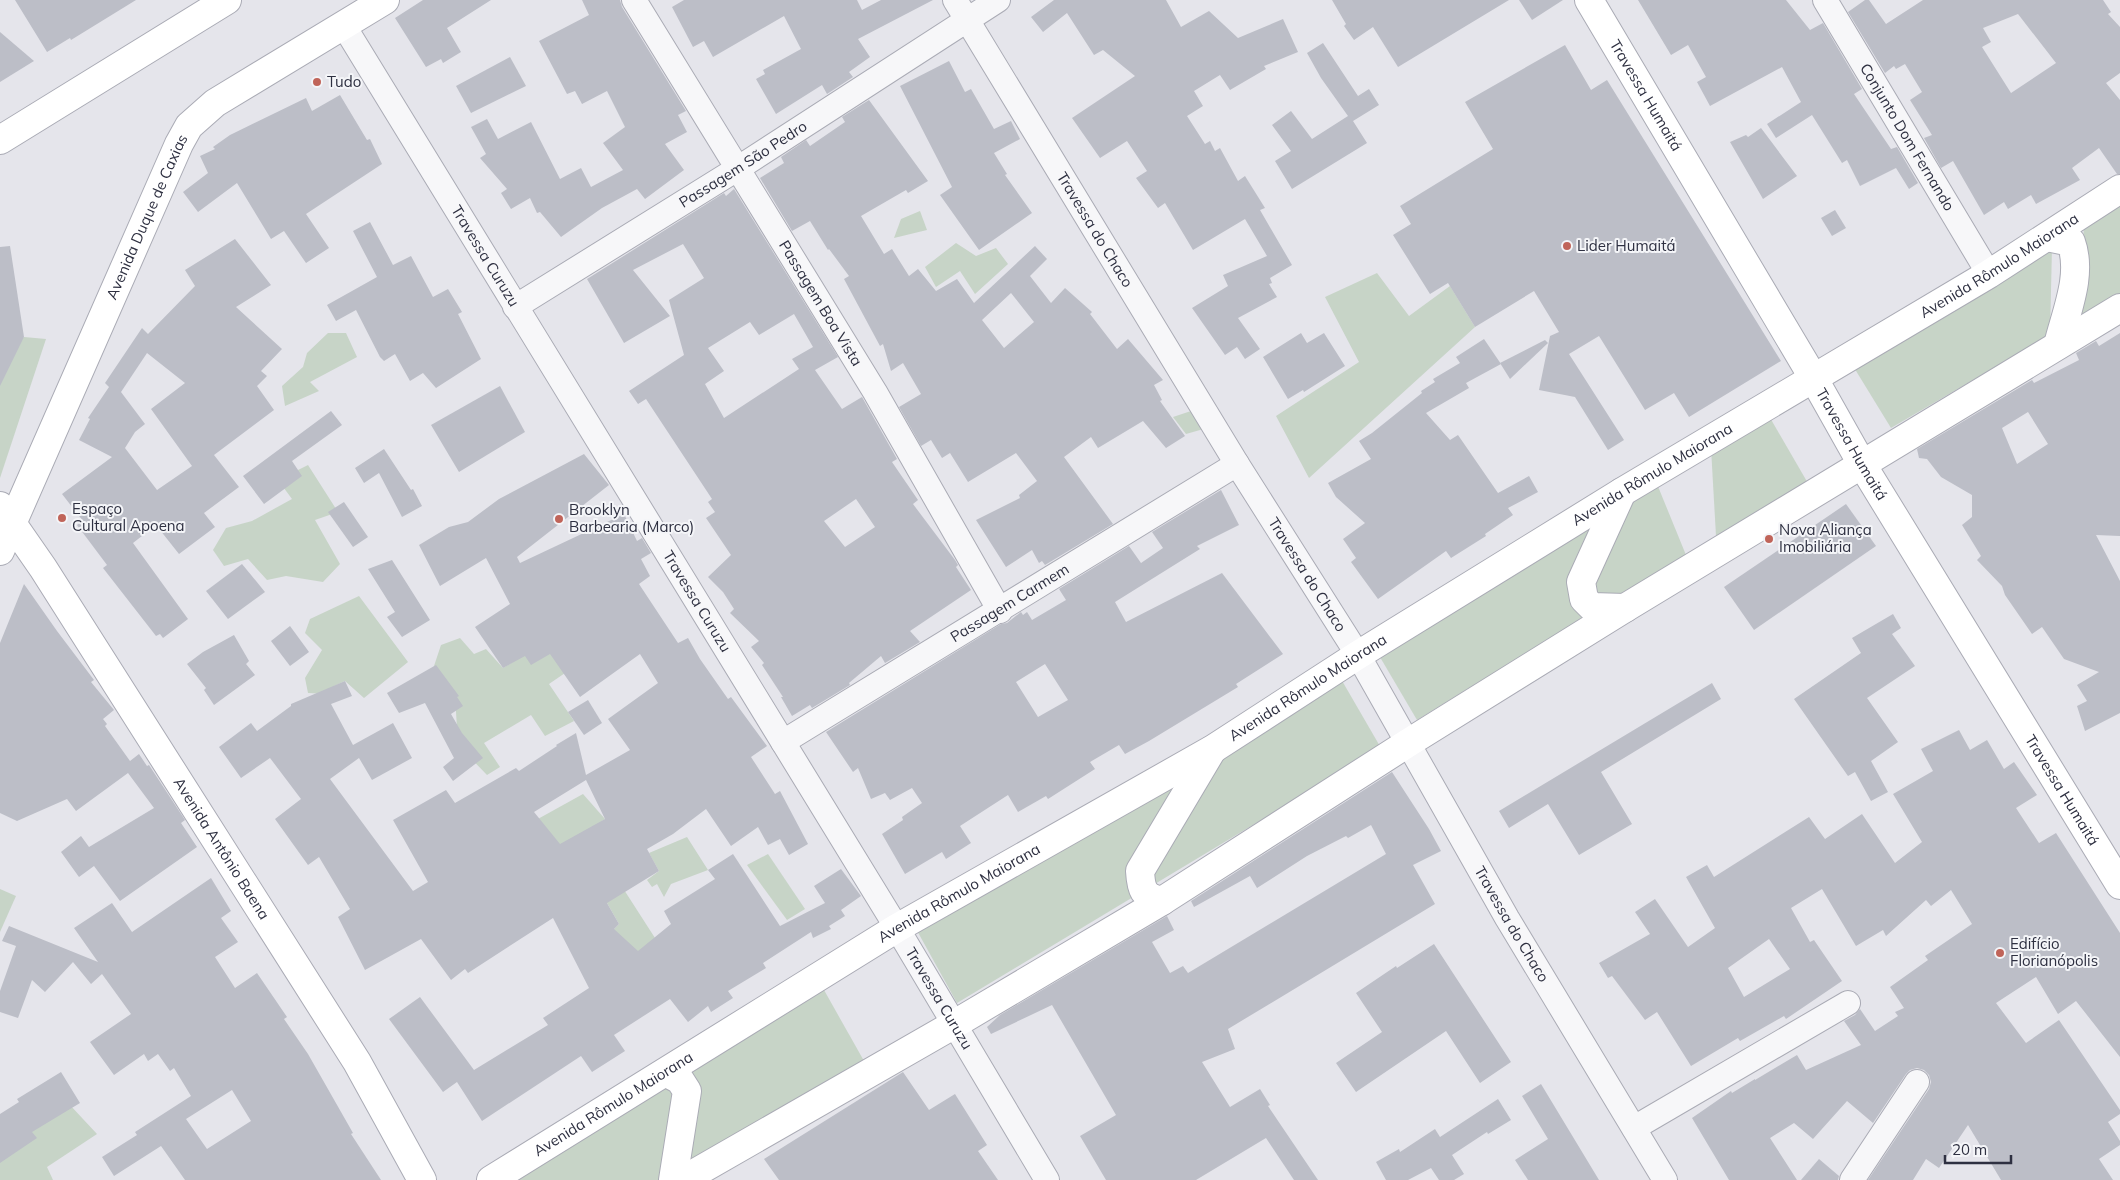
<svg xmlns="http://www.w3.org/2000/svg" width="2120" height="1180" font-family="Mulish,sans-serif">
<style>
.green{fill:#c7d4c7}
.building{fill:#bcbec7;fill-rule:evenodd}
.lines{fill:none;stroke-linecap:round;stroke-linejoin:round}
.street-casing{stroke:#aaabb5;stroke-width:26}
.secondary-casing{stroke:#aaabb5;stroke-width:30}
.street{stroke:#f7f7f9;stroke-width:24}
.secondary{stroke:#fff;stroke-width:28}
.poi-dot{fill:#c06459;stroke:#f4f5f8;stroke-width:2}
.labels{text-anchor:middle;stroke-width:4;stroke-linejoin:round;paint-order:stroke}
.poi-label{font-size:15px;fill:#2e3041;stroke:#f4f5f8;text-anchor:start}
.street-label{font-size:15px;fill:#2e3041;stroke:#f4f5f8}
</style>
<rect width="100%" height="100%" fill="#e5e5eb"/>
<!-- green -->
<g class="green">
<path d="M2120,206V297L2077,324L2084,227Z"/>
<path d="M920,211L927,230L894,238L901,219Z"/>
<path d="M956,243L976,256L996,248L1008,264L975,294L960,271L936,287L925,267Z"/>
<path d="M2052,247L2050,335L1891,428L1853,366Z"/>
<path d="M1377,273L1409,316L1450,286L1475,327L1309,478L1276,416L1359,362L1325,297Z"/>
<path d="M328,333H346L357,357L310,382L319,391L285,406L282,386L303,367L307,353Z"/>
<path d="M24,337L46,339L0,478V366Z"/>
<path d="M1197,409L1207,428L1186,434L1173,417Z"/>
<path d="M1769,416L1809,485L1716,536L1711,448Z"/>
<path d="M308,465L338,512L315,520L340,564L323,582L286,576L267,580L248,559L224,566L213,550L226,528L252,521L292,499L278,480Z"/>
<path d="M1657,484L1686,555L1417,720L1377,652Z"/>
<path d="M359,596L408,662L364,698L345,681L334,686L326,694L308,693L305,678L322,650L305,633L310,619Z"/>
<path d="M460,638L474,654L486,649L503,668L516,660L508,645L584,660L549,684L574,721L545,736L531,715L484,743L500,767L487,775L458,745L455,695L430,678L441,645Z"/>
<path d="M1341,679L1381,748L957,1003L915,927Z"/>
<path d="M583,794L605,819L546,860L527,825Z"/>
<path d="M687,837L708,870L671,884L664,897L657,884L652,887L647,880L659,871L649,853Z"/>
<path d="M768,854L805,909L787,920L747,865Z"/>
<path d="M619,882L655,938L646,956L608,935L619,924L602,894Z"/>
<path d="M0,889L16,896L0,932Z"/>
<path d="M824,990L864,1061L659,1180H506Z"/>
<path d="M69,1104L97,1134L47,1167L53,1180H0V1144Z"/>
</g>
<!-- building -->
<g class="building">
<path d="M15,0H136L71,40L70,38L47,52Z"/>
<path d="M423,0H491L447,28L461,52L443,63L441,59L426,67L395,18Z"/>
<path d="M582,0H620L622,7L686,111L678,115L687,132L665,144L684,170L645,199L637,189L602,208L561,237L540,212L537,213L530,198L511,209L501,193L507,189L480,158L486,154L471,127L487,119L498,139L531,122L560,179L581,168L591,187L623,170L603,143L625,127L607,91L582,104L575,91L567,94L539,41L589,15Z"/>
<path d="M684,0H857L862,10L881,0H933L858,39L870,57L849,72L853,77L827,94L822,85L776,114L756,79L765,74L763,70L801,49L784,16L713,57L704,41L693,47L672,7Z"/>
<path d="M1054,0H1166L1181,27L1209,11L1238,38L1283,19L1298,52L1264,66L1266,69L1230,90L1220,75L1194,91L1203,106L1187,116L1205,144L1210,141L1215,151L1220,148L1238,181L1245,176L1265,208L1260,210L1292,265L1270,278L1272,283L1269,284L1277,297L1238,318L1260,349L1245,359L1237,347L1225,355L1192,308L1228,286L1223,275L1267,256L1245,219L1193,250L1165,203L1158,208L1136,178L1147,171L1127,141L1100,158L1072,118L1135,76L1103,50L1094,55L1067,13L1043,32L1031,17Z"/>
<path d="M1332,0H1509L1398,67L1373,27L1354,40L1344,26L1346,24Z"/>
<path d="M1519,0H1563L1532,20Z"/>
<path d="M1638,0H1786L1810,30L1823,23L1862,89L1854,94L1891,149L1897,147L1918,183L1909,189L1896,168L1860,186L1847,160L1842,163L1812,115L1776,138L1767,124L1801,102L1782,67L1710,106L1697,82L1706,77L1688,45L1671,55Z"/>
<path d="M1865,0H1869L1886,24L1923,0H2103L2111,12L2108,14L2120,27V73L2106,83L2120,100V174H2117L2099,148L2072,168L2080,180L2036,204L2031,195L2008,209L2004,202L1984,215L1953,161L1941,168L1924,138L1932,135L1910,100L1922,92L1905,64L1896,69L1894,66L1885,73L1848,12ZM2018,14L2056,63L2011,93L1982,47L1991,42L1983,28Z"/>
<path d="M0,32L34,61L0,82Z"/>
<path d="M1323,43L1358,96L1369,89L1379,105L1353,121L1367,143L1292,189L1275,161L1291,151L1272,125L1291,111L1312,139L1348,116L1321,78L1307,53Z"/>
<path d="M1565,45L1591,90L1607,80L1781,361L1689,417L1674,393L1645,410L1599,336L1569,354L1624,440L1608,450L1575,397L1539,390L1550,336L1559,332L1534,291L1475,327L1448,283L1430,294L1393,235L1411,224L1400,206L1493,149L1465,102Z"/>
<path d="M510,57L526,86L471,113L456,86Z"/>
<path d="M949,61L965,92L971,89L994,129L1011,121L1020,139L994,153L1007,174L1005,175L1032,213L979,250L940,195L952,187L900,86Z"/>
<path d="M340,95L367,140L370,139L382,164L306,214L329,248L306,263L284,231L271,239L237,183L198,212L183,192L208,173L200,156L215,149L213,147L230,135L306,98L312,111Z"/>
<path d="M869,100L928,181L908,193L906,190L861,216L884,254L892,249L909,276L918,269L936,291L957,279L974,303L1035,246L1047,259L1030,276L1051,303L1065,288L1092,312L1090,314L1117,349L1128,339L1163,380L1154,385L1162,400L1160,401L1185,436L1166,448L1143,421L1098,448L1091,437L1064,457L1113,524L1045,565L1042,561L1039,563L1032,550L1006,567L976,520L1020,498L1019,495L1037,481L1016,453L968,482L950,453L942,458L931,440L921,446L899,407L921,394L903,363L891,371L883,344L880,346L844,279L849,276L829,249L828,250L810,221L792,231L760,178L784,163L781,157L806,140L810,146L845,122L842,117ZM1011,293L1034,322L1004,348L982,320Z"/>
<path d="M1761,128L1797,176L1763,199L1730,142L1746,135L1748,137Z"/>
<path d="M734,189L838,357L815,370L842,409L862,397L897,459L892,462L918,500L913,504L955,560L958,565L956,567L971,590L910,631L920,642L885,663L881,656L849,683L850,685L812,708L810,705L792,716L781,697H783L762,665L764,663L751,647L759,641L730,613L734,609L723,592L708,577L731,555L706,518L715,512L708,502L712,499L646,399L638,404L629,391L684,355L669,300L704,278L683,244L633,270L670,316L624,343L587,279L724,193L726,196ZM794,314L813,347L792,359L799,369L724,418L705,384L724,371L708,348L750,322L759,335ZM856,499L875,527L845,547L824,521Z"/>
<path d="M1835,210L1846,228L1832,236L1821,218Z"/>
<path d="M370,222L393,265L411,256L433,297L448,289L462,312L458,314L481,359L436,388L423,373L410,381L395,354L384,361L380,357L356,310L336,321L327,305L377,277L353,231Z"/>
<path d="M235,239L271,285L236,307L282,349L261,371L267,376L257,386L274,410L214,455L239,487L204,513L215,527L179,554L156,525L133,543L188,619L163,638L160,634L156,636L103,568L107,565L77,525L83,521L62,494L112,457L79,440L90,419L88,418L109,387L105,383L142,328L148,334L195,286L185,270ZM147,353L185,383L151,409L192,466L157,490L125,448L135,432L145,424L121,392Z"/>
<path d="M10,246L24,337L0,386V247Z"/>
<path d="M1301,333L1307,343L1324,333L1345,366L1304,392L1303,390L1288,399L1263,357Z"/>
<path d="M2120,333V536L2096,535L2120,581V713L2085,731L2077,706L2087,701L2077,685L2099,672L2064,659L2042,627L2032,634L2005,595L2002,586L1977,560L1981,556L1962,525L1972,517V495L1941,477L1927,459L1919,458L1917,449L2032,380L2034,383L2079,360L2076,353L2096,341L2099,346ZM2028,412L2048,444L2017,464L2002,428Z"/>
<path d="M1484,339L1501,364L1466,383L1469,388L1426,413L1450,440L1458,435L1498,493L1529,476L1538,492L1508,508L1513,515L1485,534L1486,536L1451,558L1446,551L1378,599L1351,562L1356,558L1343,539L1365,523L1336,497L1328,483L1371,459L1359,441L1372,433L1422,393L1421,391L1435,382L1433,379L1460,363L1456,357Z"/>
<path d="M1545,340L1548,343L1510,379L1500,363Z"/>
<path d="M500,386L525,432L459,472L431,425Z"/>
<path d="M331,411L342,425L292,461L302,476L264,504L243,476Z"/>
<path d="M384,449L411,490L413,489L422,506L402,517L379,473L364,483L355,468Z"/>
<path d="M584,454L609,485L517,557L520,563L624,514L637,541L642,538L651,553L641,559L650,576L639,584L678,643L688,638L700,659L728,699L731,697L767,746L751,757L775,794L780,791L808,844L789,855L780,839L768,845L758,827L731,846L706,809L673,834L647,849L659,871L607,903L619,924L614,929L638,951L671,924L664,911L715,879L708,870L733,854L780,926L825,903L814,886L841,869L861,896L841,910L845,916L829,926L831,929L813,938L811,932L763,963L766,968L728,991L733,998L711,1012L708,1006L688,1022L670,999L614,1035L625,1051L592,1072L581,1056L482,1121L457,1082L443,1092L389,1019L420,997L474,1070L548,1025L543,1018L589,988L553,918L468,973L465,969L451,980L421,939L365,970L338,917L350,909L319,857L308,865L275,819L301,799L270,758L241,778L219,747L251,723L257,731L291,706V704L345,681L352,696L331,704L353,745L393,723L412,758L372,780L359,758L330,779L413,891L428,882L393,820L446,790L455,803L516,768L519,771L557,746L556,745L576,733L586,775L630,750L608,719L658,683L640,654L580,697L550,654L531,665L525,656L503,668L475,627L510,604L486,558L440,586L419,545L449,527L468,522L499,499ZM586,780L605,819L560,844L534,812Z"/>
<path d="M1221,490L1239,525L1197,546L1200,549L1115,602L1126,622L1222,573L1283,654L1236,684L1238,687L1149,741L1125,754L1119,745L1090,762L1095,769L1048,799L1046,796L1018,812L1008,795L960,826L971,843L946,859L942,852L905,874L882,834L903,820L902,817L922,803L912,788L890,800L885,793L871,799L858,768L853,772L826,732L1001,624L1007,623L1021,612L1023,615L1027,612L1032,620L1066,600L1059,589L1129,546L1141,563L1163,548L1152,532ZM1045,664L1068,700L1038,717L1016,682Z"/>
<path d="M344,502L368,537L353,547L328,512Z"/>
<path d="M1846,504L1876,546L1754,630L1724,587Z"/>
<path d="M392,560L430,620L402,637L387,617L395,612L368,569Z"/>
<path d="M242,564L265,592L228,619L206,591Z"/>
<path d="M24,584L57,631L94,680L91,682L114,710L103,719L107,724L105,726L130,761L139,754L147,766L149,765L185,820L181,823L197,847L120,901L94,866L79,877L61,852L81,836L89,847L154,808L128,773L76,811L67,799L17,821L0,813V643Z"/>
<path d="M1893,614L1901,628L1892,634L1915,666L1867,698L1898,742L1871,761L1888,792L1871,801L1855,772L1848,776L1794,699L1861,653L1852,638Z"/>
<path d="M290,626L309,652L290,666L271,641Z"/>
<path d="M234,635L249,661L246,664L255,675L214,705L204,690L206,688L187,664L203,652Z"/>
<path d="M436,665L459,696L457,697L463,706L451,714L462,733L483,758L453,781L443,767L454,758L425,703L399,713L387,693Z"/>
<path d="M1712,683L1721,699L1601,772L1632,824L1579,855L1548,804L1509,828L1499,811Z"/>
<path d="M588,700L602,723L584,735L568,712Z"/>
<path d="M1959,730L1970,750L1987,740L2004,769L2014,762L2037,795L2016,808L2039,843L2056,833L2120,933V1057L2076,1001L2058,1014L2036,977L1996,1003L2026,1043L2059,1020L2120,1110V1114L2108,1122L2120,1141V1145L2099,1159L2113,1180H2001L1968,1125L1939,1168L1926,1159L1913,1180H1868L1929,1089L1931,1082L1929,1075L1924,1070L1917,1068L1910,1070L1906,1074L1873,1123L1847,1101L1813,1139L1794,1123L1770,1138L1797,1180H1729L1692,1118L1731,1091L1732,1093L1755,1079V1080L1797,1055L1806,1070L1861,1045L1844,1021L1855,1015L1860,1009L1875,1031L1898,1016L1895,1012L1904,1008L1890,987L1928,960L1925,956L1972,924L1951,890L1931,906L1926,900L1886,936L1883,930L1856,946L1822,889L1791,908L1810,942L1814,940L1842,981L1786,1019L1784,1016L1740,1041L1738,1038L1691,1066L1657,1012L1645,1020L1612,976L1608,978L1599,963L1650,934L1635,912L1655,899L1688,947L1715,928L1686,877L1707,865L1714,877L1809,817L1825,839L1862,814L1895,863L1922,842L1893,794L1933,771L1921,749ZM1769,939L1790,969L1744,997L1728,968Z"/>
<path d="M1392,772L1429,829L1441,851L1413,865L1435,904L1228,1029L1235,1049L1202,1062L1230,1107L1260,1089L1270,1105L1268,1106L1318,1180H1294L1266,1138L1196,1180H1106L1080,1136L1116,1115L1052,1005L991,1034L987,1027L1000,1015L1167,916L1174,930L1152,942L1170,973L1183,966L1188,973L1386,854L1371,825L1348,838L1346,836L1307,856L1257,888L1250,876L1194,907L1191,901Z"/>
<path d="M211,878L231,911L221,918L238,942L215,957L235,988L257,973L287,1017L284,1019L308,1054L353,1133L351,1134L381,1180H185L161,1146L114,1176L102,1157L137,1135L135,1132L191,1096L174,1068L170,1071L158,1054L148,1061L144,1054L114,1075L90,1042L131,1014L102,974L91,984L73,962L45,992L32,980L18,1018L0,1012V991L16,946L2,941L9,926L98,962L74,928L112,903L132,932ZM232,1090L251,1121L207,1149L186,1119Z"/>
<path d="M1434,944L1511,1062L1480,1083L1446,1031L1356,1092L1336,1063L1382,1032L1356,993L1396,966L1397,968Z"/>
<path d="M61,1072L80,1103L32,1132L37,1138L0,1163V1114L19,1102L17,1099Z"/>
<path d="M903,1072L929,1110L955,1094L987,1145L978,1151L998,1180H779L764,1159Z"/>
<path d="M1541,1084L1599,1180H1528L1515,1160L1548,1139L1522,1096Z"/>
<path d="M1498,1099L1511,1120L1488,1134L1487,1132L1452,1155L1464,1174L1454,1180H1439L1431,1168L1408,1180H1386L1376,1162L1399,1149L1400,1152L1435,1129L1440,1137Z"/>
<path d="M1819,1159L1839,1176L1838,1180H1801Z"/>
</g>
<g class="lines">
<defs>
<g id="street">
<path id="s1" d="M634,0L875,392L1000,611"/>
<path id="s2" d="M955,0L1237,464L1358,655L1507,918L1665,1180"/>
<path id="s3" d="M1825,0L1989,274"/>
<path id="s4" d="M344,26L897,928L1047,1180"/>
<path id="s5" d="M515,307L737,169L998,0"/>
<path id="s6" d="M783,742L1237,464"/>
<path d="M1634,1128L1848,1003"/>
<path d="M1852,1180L1917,1082"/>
</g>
<g id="secondary">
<path id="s7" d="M1589,0L1814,379L1863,466L2120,885"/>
<path d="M0,140L227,0"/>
<path d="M2047,237L2071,242C2083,275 2066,312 2058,345"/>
<path d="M1622,492L1581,582L1584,599L1592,607L1625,608"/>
<path id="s8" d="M0,506L43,568L357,1062L422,1180"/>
<path id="s9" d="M0,551L179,144L189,126L215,103L385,0"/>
<path d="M1162,901C1143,897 1141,889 1140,871L1212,750"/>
<path d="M667,1073L680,1080L687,1091L673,1180"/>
<path id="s10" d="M491,1180L897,928L1213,749L1358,655L1622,492L1989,274L2120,189"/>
<path d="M683,1180L953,1025L1162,901L1408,743L1625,608L2120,308"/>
</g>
</defs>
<!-- street casing -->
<use href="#street" class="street-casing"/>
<!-- secondary casing -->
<use href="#secondary" class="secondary-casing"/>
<!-- street -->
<use href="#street" class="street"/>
<!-- secondary -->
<use href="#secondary" class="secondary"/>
</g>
<!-- markers -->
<g class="poi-dot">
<circle cx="317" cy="82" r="5"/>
<circle cx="1567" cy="246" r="5"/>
<circle cx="62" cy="518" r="5"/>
<circle cx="559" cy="519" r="5"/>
<circle cx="1769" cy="539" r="5"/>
<circle cx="2000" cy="953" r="5"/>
</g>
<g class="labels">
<!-- poi labels -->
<g class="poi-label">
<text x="327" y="87">Tudo</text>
<text x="1577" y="251">Lider Humaitá</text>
<text x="72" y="514">Espaço<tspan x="72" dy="17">Cultural Apoena</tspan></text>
<text x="569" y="515">Brooklyn<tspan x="569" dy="17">Barbearia (Marco)</tspan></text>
<text x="1779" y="535">Nova Aliança<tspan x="1779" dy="17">Imobiliária</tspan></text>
<text x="2010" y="949">Edifício<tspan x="2010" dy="17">Florianópolis</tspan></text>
</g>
<!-- street labels -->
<g class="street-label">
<text dy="5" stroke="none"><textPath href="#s7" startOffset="111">Travessa Humaitá</textPath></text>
<text dy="5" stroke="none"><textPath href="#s3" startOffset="160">Conjunto Dom Fernando</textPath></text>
<text dy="5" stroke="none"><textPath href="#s5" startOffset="269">Passagem São Pedro</textPath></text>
<text dy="5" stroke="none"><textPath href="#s9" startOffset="365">Avenida Duque de Caxias</textPath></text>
<text dy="5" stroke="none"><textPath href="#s2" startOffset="269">Travessa do Chaco</textPath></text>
<text dy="5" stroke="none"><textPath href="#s4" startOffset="270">Travessa Curuzu</textPath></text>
<text dy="5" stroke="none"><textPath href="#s10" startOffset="1764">Avenida Rômulo Maiorana</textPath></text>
<text dy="5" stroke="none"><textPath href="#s1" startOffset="356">Passagem Boa Vista</textPath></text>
<text dy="5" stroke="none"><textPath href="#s7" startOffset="516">Travessa Humaitá</textPath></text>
<text dy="5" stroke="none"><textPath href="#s10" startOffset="1359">Avenida Rômulo Maiorana</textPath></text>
<text dy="5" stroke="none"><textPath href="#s2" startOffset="674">Travessa do Chaco</textPath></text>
<text dy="5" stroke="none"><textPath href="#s4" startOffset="675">Travessa Curuzu</textPath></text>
<text dy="5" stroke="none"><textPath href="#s6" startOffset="266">Passagem Carmem</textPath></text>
<text dy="5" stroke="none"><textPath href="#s10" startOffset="954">Avenida Rômulo Maiorana</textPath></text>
<text dy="5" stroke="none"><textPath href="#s7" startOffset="921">Travessa Humaitá</textPath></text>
<text dy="5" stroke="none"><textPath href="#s8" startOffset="408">Avenida Antônio Baena</textPath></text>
<text dy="5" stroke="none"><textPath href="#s10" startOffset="549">Avenida Rômulo Maiorana</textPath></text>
<text dy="5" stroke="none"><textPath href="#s2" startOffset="1079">Travessa do Chaco</textPath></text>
<text dy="5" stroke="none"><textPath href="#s4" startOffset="1140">Travessa Curuzu</textPath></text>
<text dy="5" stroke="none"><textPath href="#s10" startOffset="144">Avenida Rômulo Maiorana</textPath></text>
</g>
</g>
<!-- scale -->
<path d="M1945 1155v8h66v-8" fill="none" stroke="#2e3041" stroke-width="2.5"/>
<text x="1952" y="1155" font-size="15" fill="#2e3041" stroke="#f4f5f8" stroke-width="4" paint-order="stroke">20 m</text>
</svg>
